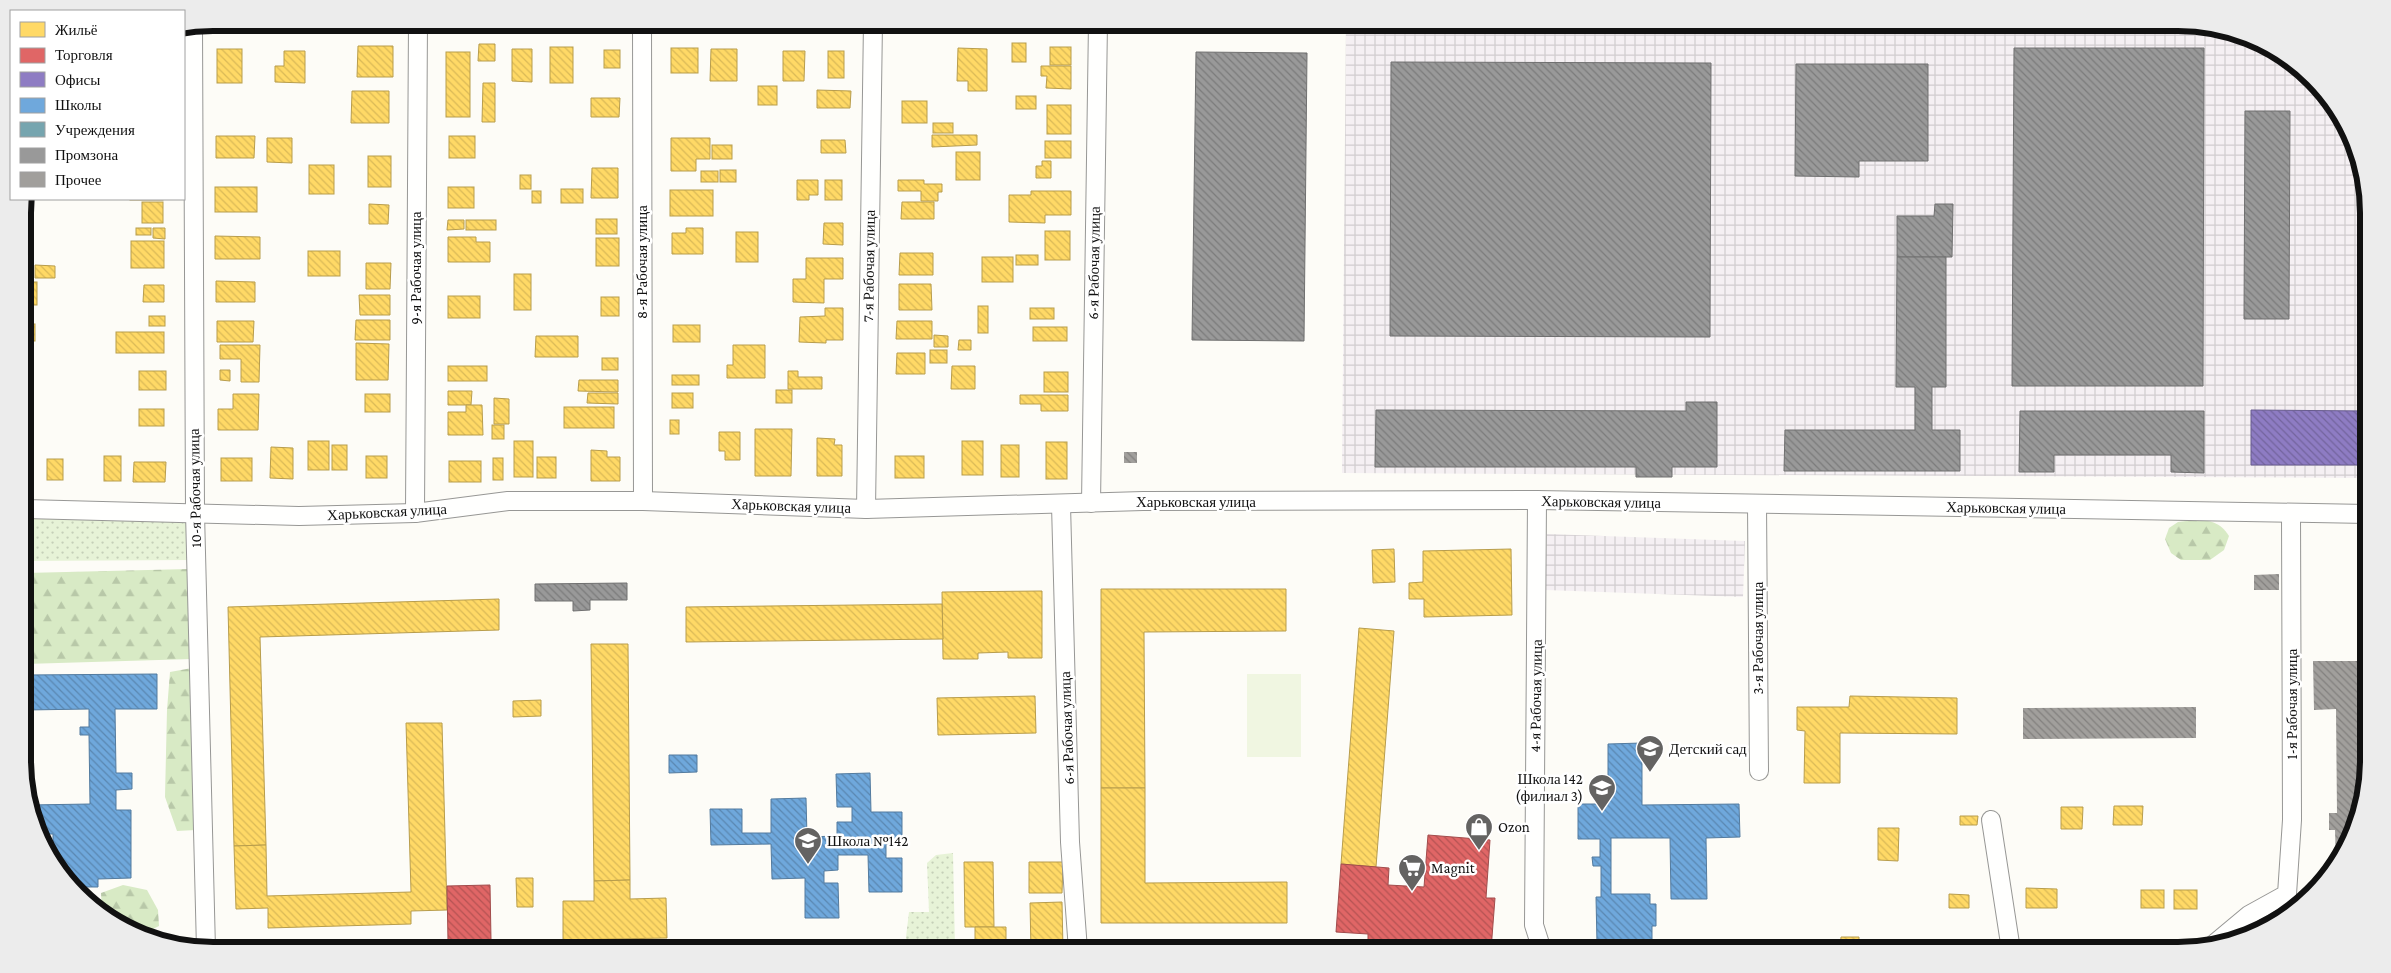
<svg xmlns="http://www.w3.org/2000/svg" width="2391" height="973" font-family="'Crimson Pro',serif">
<style>
.industrial{fill:url(#industrial-grid)}
.grass{fill:url(#grass-dots)}
.forest{fill:url(#forest-firs)}
.pitch{fill:#f0f6e1}
.homes{fill:url(#homes-back-hatch);stroke:#b89d4c}
.shops{fill:url(#shops-back-hatch);stroke:#a24c4c}
.offices{fill:url(#offices-back-hatch);stroke:#685c8e}
.schools{fill:url(#schools-back-hatch);stroke:#537b9f}
.public{fill:url(#public-back-hatch);stroke:#587980}
.industry{fill:url(#industry-back-hatch);stroke:#707070}
.building{fill:url(#building-back-hatch)}
.lines{fill:none;stroke-linecap:round;stroke-linejoin:round}
.minor-casing{stroke:#979795;stroke-width:20}
.minor{stroke:#fffffe;stroke-width:18}
.labels{text-anchor:middle;stroke-width:5;stroke-linejoin:round;paint-order:stroke}
.street-label{font-size:15px;fill:#111;stroke:#fff}
.poi-label{font-size:15px;fill:#111;stroke:#fff;text-anchor:start}
.rim{fill:none;stroke:#111;stroke-width:6}
</style>
<defs>
<pattern id="industrial-grid" width="8" height="8" patternUnits="userSpaceOnUse" patternTransform="scale(1.25)"><rect width="8" height="8" fill="#f5f0f3"/><path d="M0 4h8M4 0v8" fill="none" stroke="#d1cdcf"/></pattern>
<pattern id="grass-dots" width="8" height="8" patternUnits="userSpaceOnUse" patternTransform="scale(1.25)"><rect width="8" height="8" fill="#e7f3d7"/><path d="M2 2h.1M6 6h.1" fill="none" stroke="#c5cfb8" stroke-width="1.8" stroke-linecap="round"/></pattern>
<pattern id="forest-firs" width="22" height="20" patternUnits="userSpaceOnUse" patternTransform="scale(1.25)"><rect width="22" height="20" fill="#d8eac5"/><path d="M5 1l3.5 6h-7zM16 11l3.5 6h-7z" fill="#b8c8a8"/></pattern>
<pattern id="homes-back-hatch" width="6" height="6" patternUnits="userSpaceOnUse" patternTransform="scale(1.25)"><rect width="6" height="6" fill="#ffd966"/><path d="M-1 5l2 2M0 0l6 6M5-1l2 2" fill="none" stroke="#dab957"/></pattern>
<pattern id="shops-back-hatch" width="6" height="6" patternUnits="userSpaceOnUse" patternTransform="scale(1.25)"><rect width="6" height="6" fill="#e06666"/><path d="M-1 5l2 2M0 0l6 6M5-1l2 2" fill="none" stroke="#b45353"/></pattern>
<pattern id="offices-back-hatch" width="6" height="6" patternUnits="userSpaceOnUse" patternTransform="scale(1.25)"><rect width="6" height="6" fill="#8e7cc3"/><path d="M-1 5l2 2M0 0l6 6M5-1l2 2" fill="none" stroke="#73649d"/></pattern>
<pattern id="schools-back-hatch" width="6" height="6" patternUnits="userSpaceOnUse" patternTransform="scale(1.25)"><rect width="6" height="6" fill="#6fa8dc"/><path d="M-1 5l2 2M0 0l6 6M5-1l2 2" fill="none" stroke="#5a87b1"/></pattern>
<pattern id="public-back-hatch" width="6" height="6" patternUnits="userSpaceOnUse" patternTransform="scale(1.25)"><rect width="6" height="6" fill="#76a5af"/><path d="M-1 5l2 2M0 0l6 6M5-1l2 2" fill="none" stroke="#5f858d"/></pattern>
<pattern id="industry-back-hatch" width="6" height="6" patternUnits="userSpaceOnUse" patternTransform="scale(1.25)"><rect width="6" height="6" fill="#999"/><path d="M-1 5l2 2M0 0l6 6M5-1l2 2" fill="none" stroke="#7b7b7b"/></pattern>
<pattern id="building-back-hatch" width="6" height="6" patternUnits="userSpaceOnUse" patternTransform="scale(1.25)"><rect width="6" height="6" fill="#a19f9c"/><path d="M-1 5l2 2M0 0l6 6M5-1l2 2" fill="none" stroke="#82807e"/></pattern>
</defs>
<rect width="100%" height="100%" fill="#fdfcf7"/>
<!-- industrial -->
<g class="industrial">
<path d="M1346,23H2178L2239,33L2294,62L2329,97L2354,140L2367,188L2368,478L1342,473Z"/>
<path d="M1547,534L1745,541L1743,597L1545,590Z"/>
</g>
<!-- grass -->
<g class="grass">
<path d="M25,516L190,518L191,560L25,561Z"/>
<path d="M953,853L955,948L990,950H906V937L909,912H929L927,863L936,855Z"/>
<path d="M2283,909L2280,918L2239,940L2220,944L2267,912Z"/>
<path d="M1310,939V950H1142V942Z"/>
</g>
<!-- forest -->
<g class="forest">
<path d="M2194,520C2210,520 2220,522 2229,536L2224,550L2210,560H2181L2171,553L2165,539L2169,528L2178,522Z"/>
<path d="M189,569L192,659L25,664V573Z"/>
<path d="M192,668V762L196,830L177,831L165,797L167,710L170,672Z"/>
<path d="M123,885L147,890L158,910L159,926L141,935L102,914L101,893Z"/>
</g>
<!-- pitch -->
<rect class="pitch" x="1247" y="674" width="54" height="83"/>
<!-- homes -->
<g class="homes">
<rect x="1012" y="43" width="14" height="19"/>
<path d="M479,44H495V61H478Z"/>
<path d="M358,46H393V77H357Z"/>
<rect x="550" y="47" width="23" height="36"/>
<rect x="1050" y="47" width="21" height="18"/>
<rect x="671" y="48" width="27" height="25"/>
<path d="M958,48L987,49V91H968V81H957Z"/>
<rect x="217" y="49" width="25" height="34"/>
<path d="M512,49H532V82L512,81Z"/>
<path d="M711,49H737V81H710Z"/>
<rect x="604" y="50" width="16" height="18"/>
<path d="M284,51H305V83L275,82V66H284Z"/>
<path d="M783,51H805L804,81H783Z"/>
<rect x="828" y="51" width="16" height="27"/>
<rect x="446" y="52" width="24" height="65"/>
<path d="M1041,66H1071V89L1046,88L1047,76H1041Z"/>
<path d="M483,83H495V122H482Z"/>
<rect x="758" y="86" width="19" height="19"/>
<path d="M817,90L851,91L850,108H817Z"/>
<path d="M352,91H389V123H351Z"/>
<rect x="1016" y="96" width="20" height="13"/>
<path d="M591,98H620L619,117H591Z"/>
<rect x="902" y="101" width="25" height="22"/>
<rect x="1047" y="105" width="24" height="29"/>
<rect x="933" y="123" width="20" height="10"/>
<path d="M932,135H977V145L932,147Z"/>
<path d="M216,136H255L254,158H216Z"/>
<rect x="449" y="136" width="26" height="22"/>
<path d="M267,138H292V163L267,162Z"/>
<path d="M671,138H710V159H696V171H671Z"/>
<path d="M821,140H845L846,153H821Z"/>
<rect x="1045" y="141" width="26" height="17"/>
<rect x="712" y="145" width="20" height="14"/>
<rect x="956" y="152" width="24" height="28"/>
<rect x="368" y="156" width="23" height="31"/>
<path d="M1042,161H1051V178H1036V166H1042Z"/>
<rect x="309" y="165" width="25" height="29"/>
<path d="M592,168H618V198H591Z"/>
<rect x="720" y="170" width="16" height="12"/>
<rect x="701" y="171" width="17" height="11"/>
<rect x="520" y="175" width="11" height="14"/>
<path d="M797,180H818V195H809V200H797Z"/>
<rect x="825" y="180" width="17" height="20"/>
<path d="M898,180H924V184H942V192H938V201H921V191H898Z"/>
<rect x="215" y="187" width="42" height="25"/>
<rect x="448" y="187" width="26" height="21"/>
<rect x="561" y="189" width="22" height="14"/>
<rect x="670" y="190" width="43" height="26"/>
<rect x="532" y="191" width="9" height="12"/>
<path d="M1031,191H1071V215H1045V223L1009,222V195H1031Z"/>
<rect x="130" y="199" width="33" height="1"/>
<rect x="142" y="202" width="21" height="21"/>
<path d="M902,202H934V219H901Z"/>
<path d="M369,204L389,205L388,224H369Z"/>
<rect x="23" y="205" width="2" height="21"/>
<rect x="596" y="219" width="21" height="15"/>
<path d="M448,220H464V229L447,230Z"/>
<rect x="466" y="220" width="30" height="10"/>
<path d="M824,223H843V245L823,244Z"/>
<rect x="136" y="228" width="15" height="7"/>
<path d="M153,228H165V239L153,238Z"/>
<path d="M686,228H703V254H672V233H686Z"/>
<rect x="1045" y="231" width="25" height="29"/>
<rect x="736" y="232" width="22" height="30"/>
<path d="M215,236L260,237V259H215Z"/>
<path d="M448,237H476V242H490V262H448Z"/>
<rect x="596" y="238" width="23" height="28"/>
<rect x="131" y="241" width="33" height="27"/>
<rect x="308" y="251" width="32" height="25"/>
<path d="M900,253H933V275H899Z"/>
<rect x="1016" y="255" width="22" height="10"/>
<rect x="982" y="257" width="31" height="25"/>
<path d="M806,258H843V279H824V303L793,302V279H806Z"/>
<path d="M366,263H391L390,289H366Z"/>
<path d="M35,265L55,266V278H35Z"/>
<rect x="514" y="274" width="17" height="36"/>
<path d="M216,281L255,282V302H216Z"/>
<rect x="23" y="282" width="14" height="23"/>
<path d="M899,284H931L932,310H899Z"/>
<path d="M144,285H164V302H143Z"/>
<path d="M359,295H390V315H360Z"/>
<rect x="448" y="296" width="32" height="22"/>
<rect x="601" y="297" width="18" height="19"/>
<rect x="978" y="306" width="10" height="27"/>
<path d="M825,308H843V340H826V343L799,342L800,317L825,316Z"/>
<rect x="1030" y="308" width="24" height="11"/>
<rect x="149" y="316" width="16" height="10"/>
<path d="M356,320H390V340H355Z"/>
<path d="M217,321H254L253,342H217Z"/>
<path d="M897,321H932V339H896Z"/>
<rect x="24" y="324" width="11" height="17"/>
<rect x="673" y="325" width="27" height="17"/>
<rect x="1033" y="327" width="34" height="14"/>
<rect x="116" y="332" width="48" height="21"/>
<path d="M934,335L948,336V347H934Z"/>
<path d="M536,336H578V357H535Z"/>
<path d="M959,340H971V350H958Z"/>
<path d="M356,343L389,344L388,380H356Z"/>
<path d="M220,345H260L259,382H241V359H220Z"/>
<path d="M733,345H765V378H727V365H733Z"/>
<rect x="930" y="350" width="17" height="13"/>
<path d="M897,353H925V374H896Z"/>
<rect x="602" y="358" width="16" height="12"/>
<rect x="448" y="366" width="39" height="15"/>
<path d="M952,366H975V389H951Z"/>
<path d="M220,370H230V381L220,380Z"/>
<rect x="139" y="371" width="27" height="19"/>
<path d="M788,371H798V377H822V389H788Z"/>
<rect x="1044" y="372" width="24" height="20"/>
<rect x="672" y="375" width="27" height="10"/>
<path d="M579,380H618V392L578,391Z"/>
<rect x="776" y="390" width="16" height="13"/>
<path d="M448,391H472L471,405H448Z"/>
<path d="M588,393H618V404L587,403Z"/>
<rect x="672" y="393" width="21" height="15"/>
<rect x="24" y="394" width="3" height="33"/>
<path d="M233,394H259L258,430H218V409H233Z"/>
<rect x="365" y="394" width="25" height="18"/>
<path d="M1020,395H1068V411H1041V404H1020Z"/>
<path d="M494,398L509,399V424H494Z"/>
<path d="M466,405H482L483,435H448V412H466Z"/>
<rect x="564" y="407" width="50" height="21"/>
<rect x="139" y="409" width="25" height="17"/>
<rect x="670" y="420" width="9" height="14"/>
<rect x="492" y="425" width="12" height="14"/>
<path d="M755,429H792L791,476H755Z"/>
<path d="M719,432H740V460H725V451H719Z"/>
<path d="M817,438L835,439L834,445H842V476H817Z"/>
<rect x="308" y="441" width="21" height="29"/>
<rect x="514" y="441" width="19" height="36"/>
<rect x="962" y="441" width="21" height="34"/>
<rect x="1046" y="442" width="21" height="37"/>
<rect x="24" y="444" width="3" height="35"/>
<rect x="332" y="445" width="15" height="25"/>
<rect x="1001" y="445" width="18" height="32"/>
<path d="M271,447L293,448V479L270,478Z"/>
<path d="M591,450L607,451V457H620V481H591Z"/>
<rect x="104" y="456" width="17" height="25"/>
<rect x="366" y="456" width="21" height="22"/>
<rect x="895" y="456" width="29" height="22"/>
<rect x="537" y="457" width="19" height="21"/>
<rect x="221" y="458" width="31" height="23"/>
<rect x="493" y="458" width="10" height="22"/>
<rect x="47" y="459" width="16" height="21"/>
<rect x="449" y="461" width="32" height="21"/>
<path d="M134,462H166L165,482H133Z"/>
<path d="M1394,549L1395,582L1373,583L1372,550Z"/>
<path d="M1511,549L1512,615L1424,617V599H1409V583L1423,582V551Z"/>
<path d="M1101,589H1286V631L1144,632L1145,788H1101Z"/>
<path d="M1042,591V658H1008V652L978,653V659H943L942,592Z"/>
<path d="M499,599V630L260,637L266,845L234,846L228,607Z"/>
<path d="M942,604L943,639L686,642V607Z"/>
<path d="M1359,628L1394,631L1376,867L1341,864Z"/>
<path d="M591,644H628L630,880L594,881Z"/>
<path d="M1035,696L1036,733L938,735L937,698Z"/>
<path d="M1850,696L1957,698V734L1840,733V783H1804L1805,731L1797,730V707H1849Z"/>
<path d="M541,700V716L513,717V701Z"/>
<path d="M406,723H442L447,910L411,911V924L268,928V908L236,909L234,846L266,845L267,896L411,892Z"/>
<path d="M1101,788H1145V883L1287,882V923H1101Z"/>
<path d="M2114,806H2143L2142,825H2113Z"/>
<path d="M2061,807H2083L2082,829H2061Z"/>
<path d="M1960,816H1978L1977,825H1960Z"/>
<path d="M1878,828H1899L1898,861L1878,860Z"/>
<path d="M964,862H993L994,927H965Z"/>
<path d="M1029,862H1063L1062,893H1029Z"/>
<path d="M516,878H533V907H517Z"/>
<path d="M630,880V899L666,898L667,938L563,940V901H594V881Z"/>
<path d="M2026,888L2057,889V908H2026Z"/>
<rect x="2141" y="890" width="23" height="18"/>
<rect x="2174" y="890" width="23" height="19"/>
<path d="M1949,894L1969,895V908H1949Z"/>
<path d="M1062,902L1063,950H1031L1030,903Z"/>
<path d="M975,927H1006V946L975,947Z"/>
<path d="M1841,937H1859V950H1840Z"/>
<path d="M1874,943L1898,944V950H1874Z"/>
</g>
<!-- shops -->
<g class="shops">
<path d="M1428,835L1490,840L1486,898H1495L1491,950L1368,942V934L1336,932L1341,864L1389,868L1388,885L1424,887Z"/>
<path d="M490,885L491,940L448,941L447,886Z"/>
</g>
<!-- offices -->
<path class="offices" d="M2251,410L2367,411L2368,465H2251Z"/>
<!-- schools -->
<g class="schools">
<path d="M157,674V709H115L116,773H132V789L116,790V810H131V878L98,879V887H72L71,879H66L53,860V834H39L29,805L90,804L89,735H80V727H89V709L26,710L25,675Z"/>
<path d="M1642,743V805L1739,804L1740,837L1706,838L1707,899H1671L1670,838H1611V894H1650V904H1656V926H1652V944H1597L1596,897H1601V866H1593L1592,857H1600V839H1578V804H1608V744Z"/>
<path d="M669,755H697V772L669,773Z"/>
<path d="M870,773L871,812H902V844H886V858H902V892H869L868,855H838V870L824,871V883H838L839,918H805V878L772,879L771,844L711,845L710,809H742V833H771V799L806,798L807,837L837,836V822H852V807H837L836,774Z"/>
<rect x="1673" y="945" width="22" height="5"/>
</g>
<!-- public -->
<path class="public" d="M2368,732V760L2361,804L2360,733Z"/>
<!-- industry -->
<g class="industry">
<path d="M2014,48H2204L2203,386H2012Z"/>
<path d="M1196,52L1307,53L1304,341L1192,340Z"/>
<path d="M1391,62L1711,63L1710,337L1390,336Z"/>
<path d="M1796,64H1928V161H1859V177L1795,176Z"/>
<path d="M2245,111H2290L2289,319H2244Z"/>
<path d="M1935,204H1953L1952,257H1897V216H1934Z"/>
<path d="M1897,257H1946V387H1932V430H1960V471H1784L1785,430H1915V387H1896Z"/>
<path d="M1686,402H1717V467H1672V477H1636V467H1375L1376,410L1686,411Z"/>
<path d="M2020,411H2204V473L2171,472V455H2054V472H2019Z"/>
<path d="M627,583V600H590V610L573,611V601H535V584Z"/>
</g>
<!-- building -->
<g class="building">
<rect x="1124" y="452" width="13" height="11"/>
<path d="M2279,574V590H2254V575Z"/>
<path d="M2313,661H2368V732L2360,733L2361,804L2358,821L2336,863L2335,830H2329V813H2337L2336,709L2314,710Z"/>
<path d="M2196,707V738L2023,739V708Z"/>
</g>
<g class="lines">
<defs>
<g id="minor">
<path d="M642,22L643,501"/>
<path d="M209,23L519,22"/>
<path d="M193,26L195,513L206,949"/>
<path d="M1537,500L1534,925L1542,950"/>
<path d="M1091,503L1098,22"/>
<path d="M1757,504L1759,771"/>
<path d="M1061,505L1070,842L1078,950"/>
<path d="M25,509L299,516L415,513L508,501H643L866,509L1143,501L1537,500L2368,514"/>
<path d="M866,509L873,22"/>
<path d="M415,513L418,22"/>
<path d="M1991,820L2011,950"/>
<path d="M2213,945L2249,915L2287,894L2292,820L2291,514"/>
</g>
</defs>
<!-- minor casing -->
<use href="#minor" class="minor-casing"/>
<!-- minor -->
<use href="#minor" class="minor"/>
</g>
<!-- icons -->
<defs>
<symbol id="school-pin" viewBox="-11 -11 22 30"><path d="M0 17L-7.5 6A9.5 9.5 0 1 1 7.5 6Z" fill="#646362" stroke="#fff"/><path d="M0-5L7-2L0 1L-7-2ZM-4 1L0 2.5L4 1V4Q0 6-4 4Z" fill="#fff"/></symbol>
<symbol id="shop-pin" viewBox="-11 -11 22 30"><path d="M0 17L-7.5 6A9.5 9.5 0 1 1 7.5 6Z" fill="#646362" stroke="#fff"/><path d="M-5-2.5h2.3a2.7 3.5 0 0 1 5.4 0H5L5.5 6h-11ZM-1.5-2.5h3a1.5 2.3 0 0 0-3 0Z" fill="#fff"/></symbol>
<symbol id="supermarket-pin" viewBox="-11 -11 22 30"><path d="M0 17L-7.5 6A9.5 9.5 0 1 1 7.5 6Z" fill="#646362" stroke="#fff"/><path d="M-6-5.5h2.5l.6 2H6L4.5 2H-2.5L-4.4-4H-6ZM-1.5 3.2a1.3 1.3 0 1 0 .1 0ZM3 3.2a1.3 1.3 0 1 0 .1 0Z" fill="#fff"/></symbol>
</defs>
<g fill-rule="evenodd">
<use href="#school-pin" x="1634" y="733" width="32" height="43"/>
<use href="#school-pin" x="1586" y="772" width="32" height="43"/>
<use href="#shop-pin" x="1463" y="811" width="32" height="43"/>
<use href="#school-pin" x="792" y="825" width="32" height="43"/>
<use href="#supermarket-pin" x="1396" y="852" width="32" height="43"/>
</g>
<g class="labels">
<!-- street labels -->
<g class="street-label">
<text transform="translate(642 262) rotate(-90)" y="5">8-я Рабочая улица</text>
<text transform="translate(1094 263) rotate(-89)" y="5">6-я Рабочая улица</text>
<text transform="translate(869 266) rotate(-89)" y="5">7-я Рабочая улица</text>
<text transform="translate(416 268) rotate(-90)" y="5">9-я Рабочая улица</text>
<text transform="translate(195 488) rotate(-91)" y="5">10-я Рабочая улица</text>
<text x="1196" y="507">Харьковская улица</text>
<text transform="translate(1601 502) rotate(1)" y="5">Харьковская улица</text>
<text transform="translate(791 506) rotate(2)" y="5">Харьковская улица</text>
<text transform="translate(2006 508) rotate(1)" y="5">Харьковская улица</text>
<text transform="translate(387 512) rotate(-3)" y="5">Харьковская улица</text>
<text transform="translate(1758 638) rotate(-90)" y="5">3-я Рабочая улица</text>
<text transform="translate(1536 696) rotate(-89)" y="5">4-я Рабочая улица</text>
<text transform="translate(2292 704) rotate(-90)" y="5">1-я Рабочая улица</text>
<text transform="translate(1067 728) rotate(-92)" y="5">6-я Рабочая улица</text>
</g>
<!-- poi labels -->
<g class="poi-label">
<text x="1669" y="754">Детский сад</text>
<text x="1583" y="784" text-anchor="end">Школа 142<tspan x="1583" dy="17">(филиал 3)</tspan></text>
<text x="1498" y="832">Ozon</text>
<text x="827" y="846">Школа №142</text>
<text x="1431" y="873">Magnit</text>
</g>
</g>
<!-- crop -->
<path d="M0 0H2391V973H0ZM213 31H2178A182 182 0 0 1 2360 213V760A182 182 0 0 1 2178 942H213A182 182 0 0 1 31 760V213A182 182 0 0 1 213 31Z" fill="#ececec" fill-rule="evenodd"/>
<path class="rim" d="M213 31H2178A182 182 0 0 1 2360 213V760A182 182 0 0 1 2178 942H213A182 182 0 0 1 31 760V213A182 182 0 0 1 213 31Z"/>
<!-- legend -->
<rect x="10" y="10" width="175" height="190" fill="#ffffff" stroke="#a0a0a0"/>
<rect x="20" y="22" width="25" height="15" fill="#ffd966" stroke="#a0a0a0"/>
<text x="55" y="35" font-size="15" fill="#111111">Жильё</text>
<rect x="20" y="48" width="25" height="15" fill="#e06666" stroke="#a0a0a0"/>
<text x="55" y="60" font-size="15" fill="#111111">Торговля</text>
<rect x="20" y="72" width="25" height="15" fill="#8e7cc3" stroke="#a0a0a0"/>
<text x="55" y="85" font-size="15" fill="#111111">Офисы</text>
<rect x="20" y="98" width="25" height="15" fill="#6fa8dc" stroke="#a0a0a0"/>
<text x="55" y="110" font-size="15" fill="#111111">Школы</text>
<rect x="20" y="122" width="25" height="15" fill="#76a5af" stroke="#a0a0a0"/>
<text x="55" y="135" font-size="15" fill="#111111">Учреждения</text>
<rect x="20" y="148" width="25" height="15" fill="#999999" stroke="#a0a0a0"/>
<text x="55" y="160" font-size="15" fill="#111111">Промзона</text>
<rect x="20" y="172" width="25" height="15" fill="#a19f9c" stroke="#a0a0a0"/>
<text x="55" y="185" font-size="15" fill="#111111">Прочее</text>
</svg>
